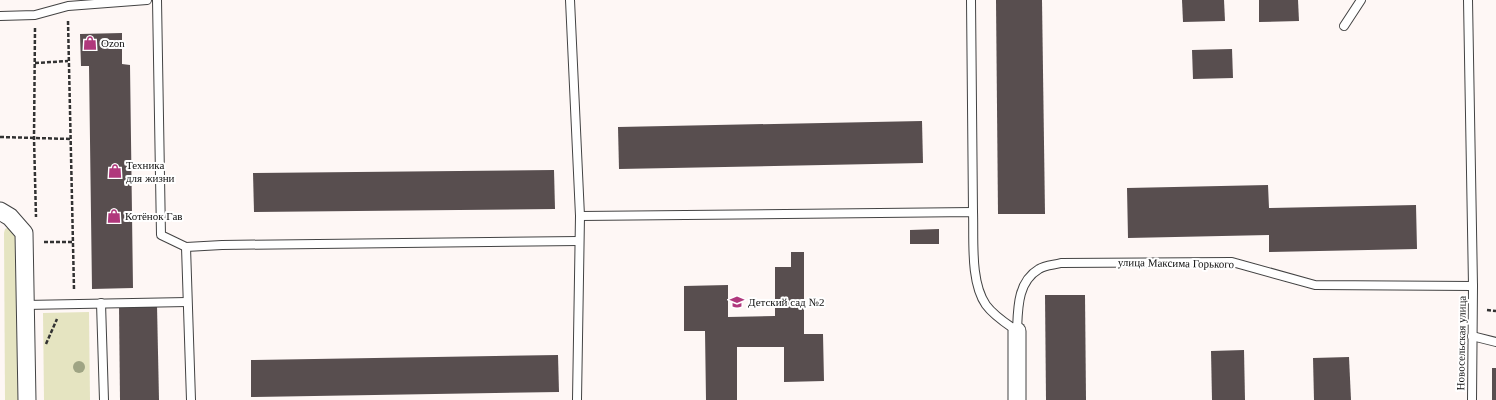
<svg xmlns="http://www.w3.org/2000/svg" width="1496" height="400" font-family="'Times New Roman',serif">
<style>
.green{fill:#e5e4c1}
.building{fill:#584e4f}
.lines{fill:none;stroke-linecap:round;stroke-linejoin:round}
.lane-casing{stroke:#434343;stroke-width:10}
.street-casing{stroke:#434343;stroke-width:19}
.path{stroke:#323232;stroke-width:2.5;stroke-dasharray:4 2;stroke-linecap:butt}
.lane{stroke:#fff;stroke-width:8}
.street{stroke:#fff;stroke-width:17}
.tree{fill:#9fa484}
.labels{text-anchor:middle;stroke-width:4;stroke-linejoin:round;paint-order:stroke}
.poi-label{font-size:11px;fill:#101010;stroke:#fff;text-anchor:start}
.street-label{font-size:11px;fill:#101010;stroke:#fff}
</style>
<rect width="100%" height="100%" fill="#fef7f5"/>
<!-- green -->
<g class="green">
<path d="M9,227L15,233L18,400H5L4,233L5,229Z"/>
<path d="M89,312L90,400H44L43,313Z"/>
</g>
<!-- building -->
<g class="building">
<path d="M996,0H1042L1045,214H998Z"/>
<path d="M1182,0H1224L1225,21L1183,22Z"/>
<path d="M1259,0H1298L1299,21L1259,22Z"/>
<path d="M122,33V64L130,65L133,288L92,289L89,66H81L80,34Z"/>
<path d="M1232,49L1233,78L1193,79L1192,50Z"/>
<path d="M922,121L923,163L619,169L618,127Z"/>
<path d="M554,170L555,209L254,212L253,173Z"/>
<path d="M1268,185L1269,208L1416,205L1417,249L1269,252V235L1128,238L1127,188Z"/>
<path d="M939,229V244H910V230Z"/>
<path d="M791,252H804V334H823L824,381L784,382V347H737V400H706L705,331H684V286L728,285V317L775,316V267H791Z"/>
<path d="M1045,295H1085L1086,400H1046Z"/>
<path d="M157,305L159,400H120L119,306Z"/>
<path d="M1244,350L1245,400H1212L1211,351Z"/>
<path d="M558,355L559,392L251,397V360Z"/>
<path d="M1349,357L1351,400H1314L1313,358Z"/>
<rect x="1492" y="368" width="4" height="32"/>
</g>
<g class="lines">
<defs>
<g id="lane">
<path d="M157,0L161,235L186,247L222,245L579,241"/>
<path d="M570,0L580,216L577,400"/>
<path d="M971,0L973,212"/>
<path d="M1468,0L1473,286L1472,400"/>
<path d="M0,16L35,15L68,6L147,0"/>
<path d="M1344,26L1361,0"/>
<path d="M580,216L973,212C974,240 970,282 986,305C994,316 1007,324 1017,331"/>
<path d="M186,247L191,400"/>
<path d="M101,303L104,400"/>
<path d="M25,305L187,302"/>
<path d="M1017,331C1018,309 1017,282 1039,269C1045,265 1054,265 1061,263L1232,262L1315,285L1473,286"/>
<path d="M1472,336L1496,342"/>
</g>
<g id="street">
<path d="M0,211L10,217L24,233L27,400"/>
<path d="M1017,331V400"/>
</g>
</defs>
<!-- lane casing -->
<use href="#lane" class="lane-casing"/>
<!-- street casing -->
<use href="#street" class="street-casing"/>
<!-- path -->
<g class="path">
<path d="M68,21L74,289"/>
<path d="M35,28L34,138L36,217"/>
<path d="M35,63L68,61"/>
<path d="M0,137L71,139"/>
<path d="M44,242H73"/>
<path d="M1487,310L1496,311"/>
<path d="M46,344L57,319"/>
</g>
<!-- lane -->
<use href="#lane" class="lane"/>
<!-- street -->
<use href="#street" class="street"/>
</g>
<!-- trees -->
<circle class="tree" cx="79" cy="367" r="6"/>
<!-- icons -->
<defs>
<symbol id="shop-bare" viewBox="-9 -9 18 18"><path d="M-5-2.5h2.3a2.7 3.5 0 0 1 5.4 0H5L5.5 6h-11ZM-1.5-2.5h3a1.5 2.3 0 0 0-3 0Z" fill="#b0387c" stroke="#fff" stroke-width="2.5" paint-order="stroke"/></symbol>
<symbol id="school-bare" viewBox="-9 -9 18 18"><path d="M0-5L7-2L0 1L-7-2ZM-4 1L0 2.5L4 1V4Q0 6-4 4Z" fill="#b0387c" stroke="#fff" stroke-width="2.5" paint-order="stroke"/></symbol>
</defs>
<g fill-rule="evenodd">
<use href="#shop-bare" x="80" y="33" width="20" height="20"/>
<use href="#shop-bare" x="105" y="161" width="20" height="20"/>
<use href="#shop-bare" x="104" y="206" width="20" height="20"/>
<use href="#school-bare" x="727" y="292" width="20" height="20"/>
</g>
<g class="labels">
<!-- poi labels -->
<g class="poi-label">
<text x="101" y="47">Ozon</text>
<text x="126" y="169">Техника<tspan x="126" dy="13">для жизни</tspan></text>
<text x="125" y="220">Котёнок Гав</text>
<text x="748" y="306">Детский сад №2</text>
</g>
<!-- street labels -->
<g class="street-label">
<text transform="translate(1176 263) rotate(1)" y="4">улица Максима Горького</text>
<text transform="translate(1461 343) rotate(-89)" y="4">Новосельская улица</text>
</g>
</g>
</svg>
